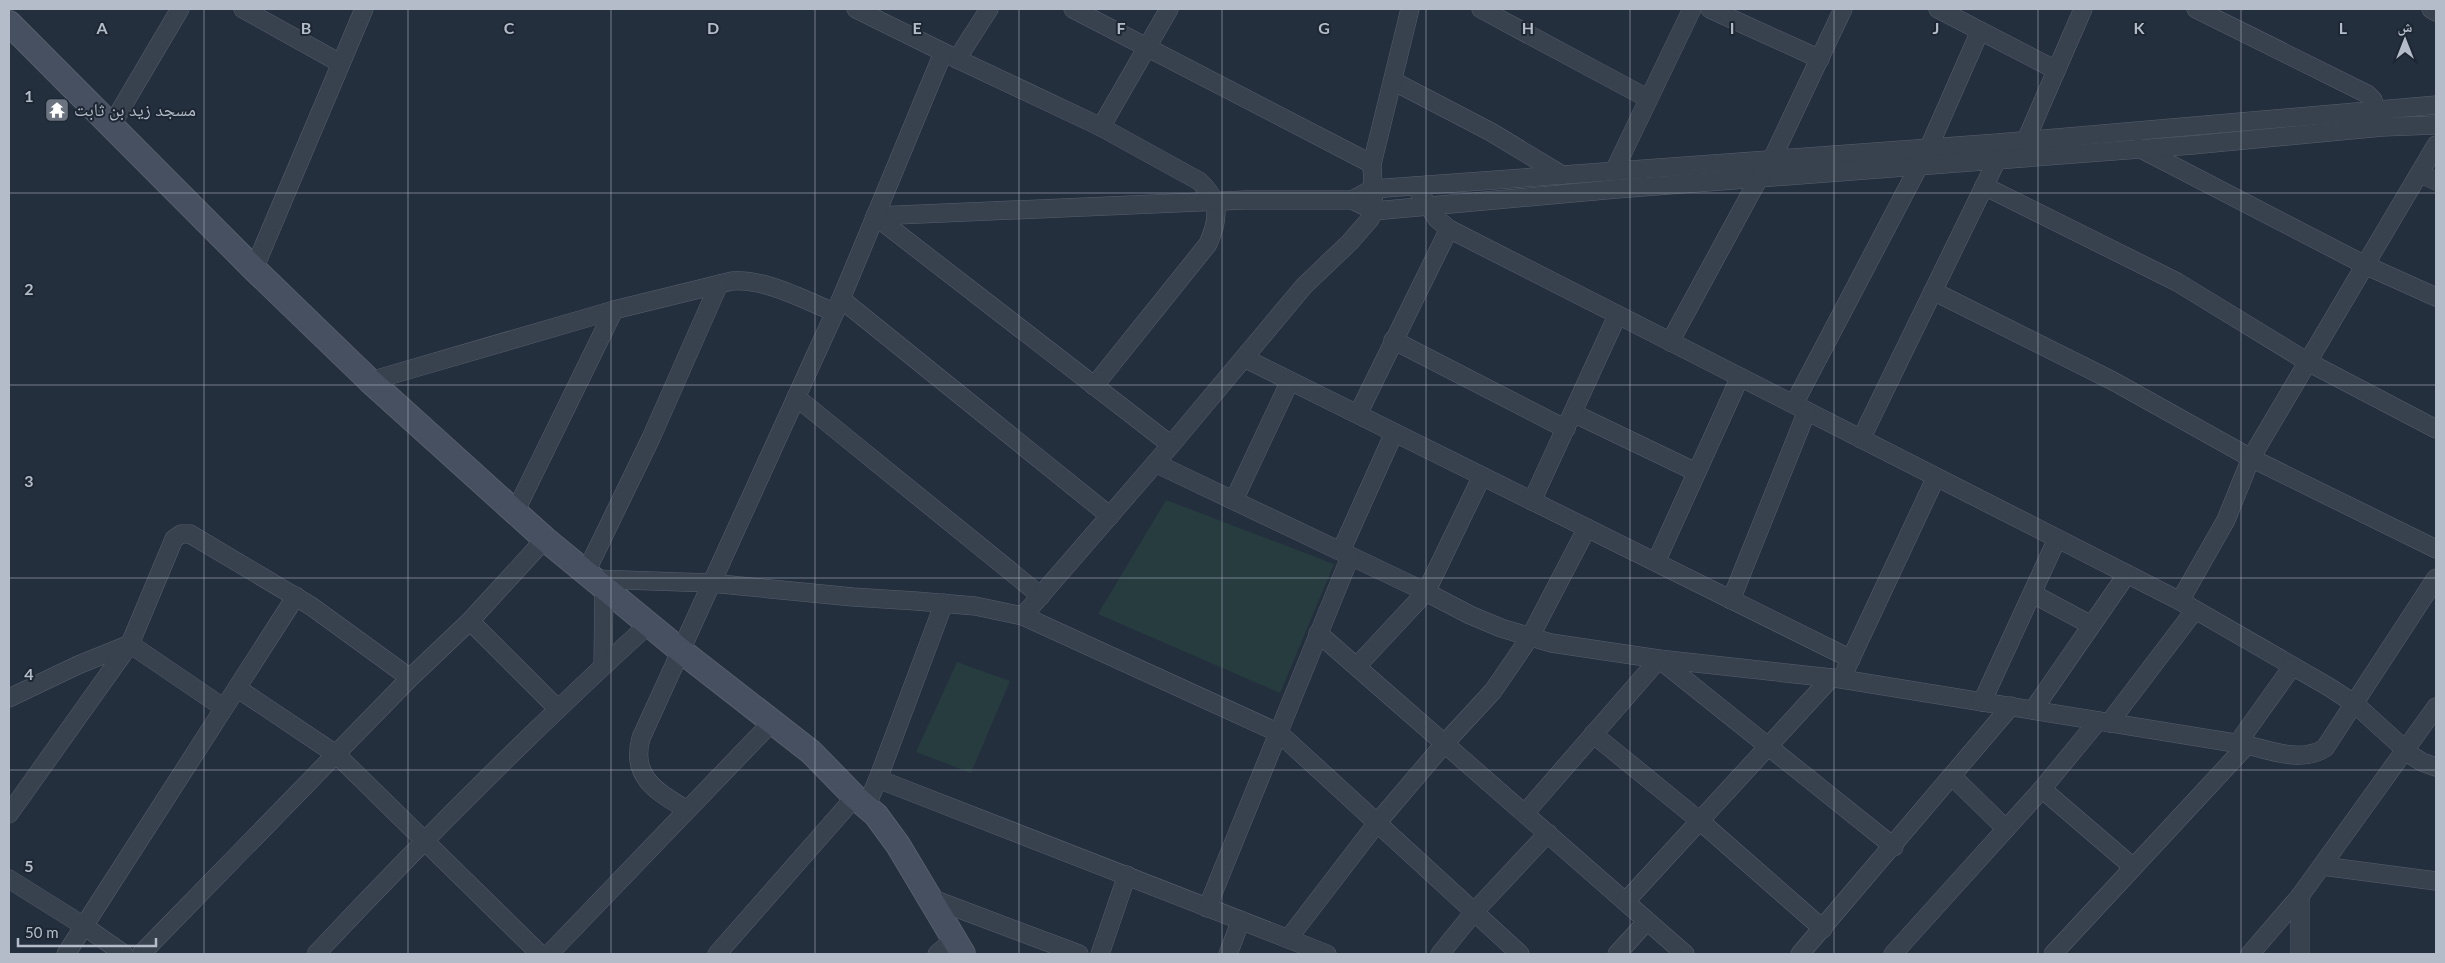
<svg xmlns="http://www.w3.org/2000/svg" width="2445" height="963" font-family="Lato,'Noto Naskh Arabic',sans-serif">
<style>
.pitch{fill:#263c3f}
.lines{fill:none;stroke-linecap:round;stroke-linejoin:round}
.street-casing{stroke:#565f6c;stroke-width:19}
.secondary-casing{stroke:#565f6c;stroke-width:26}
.street{stroke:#38414e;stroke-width:18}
.secondary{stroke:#465061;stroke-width:24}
.grid{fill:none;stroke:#b4bcc9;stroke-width:1;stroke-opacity:0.55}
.labels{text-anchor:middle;stroke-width:4;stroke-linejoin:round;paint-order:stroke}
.poi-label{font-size:18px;fill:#b4bcc9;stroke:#1d2633;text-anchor:start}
.grid-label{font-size:16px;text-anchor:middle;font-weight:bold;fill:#b4bcc9;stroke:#1d2633;stroke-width:4;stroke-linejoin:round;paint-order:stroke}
</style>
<rect width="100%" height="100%" fill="#242f3e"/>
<!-- pitch -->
<g class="pitch">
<path d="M1166,500L1334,564L1280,693L1098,614Z"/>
<path d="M957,662L1010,681L971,773L916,752Z"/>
</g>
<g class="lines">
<defs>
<g id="street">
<path d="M243,9L340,63"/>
<path d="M856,9L957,59L1101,127L1199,181C1221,201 1219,219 1208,244L1094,386"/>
<path d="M1073,9L1372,164"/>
<path d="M1481,9L1647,98"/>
<path d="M1710,9L1820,59"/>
<path d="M1938,9L2056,70"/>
<path d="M2196,9L2367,94L2373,100L2377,111"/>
<path d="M2431,9L2436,12"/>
<path d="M957,59L989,9"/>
<path d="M1393,81L1491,132L1562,175"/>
<path d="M111,126L180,9"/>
<path d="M1101,127L1169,9"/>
<path d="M2026,140L2083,9"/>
<path d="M2139,148L2367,266L2436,297"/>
<path d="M1614,171L1692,9"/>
<path d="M2421,174L2436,181"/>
<path d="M1415,186L1437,219L1449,229L2180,601L2329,687L2355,704L2411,755L2422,762L2436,767"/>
<path d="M1984,186L2177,282L2308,362L2436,429"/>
<path d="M1352,200L1372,189L1997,143L2436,105"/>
<path d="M875,216L1245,200H1352L1374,211L1617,189L2193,145L2383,127L2436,125"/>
<path d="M875,216L1171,445"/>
<path d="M254,269L364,9"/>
<path d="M1933,291L2113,381L2251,458L2436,549"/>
<path d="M841,299L1110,516"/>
<path d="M1393,340L1566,429"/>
<path d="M1670,342L1759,178L1772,159L1843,9"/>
<path d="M1244,358L1851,659"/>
<path d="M370,381L614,310L732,281C767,279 802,299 834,312"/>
<path d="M796,397L1041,596"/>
<path d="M1794,404L1929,147L1980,31"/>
<path d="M1573,413L1696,472"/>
<path d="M1358,414L1449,229"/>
<path d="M1861,439L1997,160"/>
<path d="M1155,463L1426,592L1470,615L1501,628L1551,643L1659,659L1841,679L2247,745C2273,751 2301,763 2325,748L2436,578"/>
<path d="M1234,500L1290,381"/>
<path d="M1532,501L1617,316"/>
<path d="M515,512L614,310"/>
<path d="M1341,551L1394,433"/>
<path d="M1656,562L1740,377"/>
<path d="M586,572L651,438L719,284"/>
<path d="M595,579L710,583L853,597L916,601L975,606L1023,616L1279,733L1520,954"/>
<path d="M2033,594L2091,625"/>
<path d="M1731,600L1807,411"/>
<path d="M2180,601L2226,520L2251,458L2436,145"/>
<path d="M1023,616L1171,445L1304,286L1350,242L1370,219L1374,211L1372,164L1410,9"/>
<path d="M470,621L557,708"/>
<path d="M1318,633L1685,954"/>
<path d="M603,665L604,587"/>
<path d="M1357,666L1426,592L1482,476"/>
<path d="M1846,669L1936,477"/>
<path d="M237,688L337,755L540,954"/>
<path d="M9,698L78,665L130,644L224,708"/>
<path d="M1982,702L2057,539"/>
<path d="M2033,710L2127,574"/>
<path d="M2109,723L2195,610"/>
<path d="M1593,734L1700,821L1823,929"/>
<path d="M2237,744L2292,667"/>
<path d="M1952,776L2006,829"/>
<path d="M878,779L944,603"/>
<path d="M2042,789L2133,867"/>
<path d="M866,807L878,779L1327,954"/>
<path d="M687,810C658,792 630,778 641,738L841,299L943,53"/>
<path d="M1525,813L1659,659L1894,847"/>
<path d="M9,814L130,644L174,539L181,534H190L311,606L410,678"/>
<path d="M2322,866L2436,881"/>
<path d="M9,879L84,926L124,954"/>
<path d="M930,898L1079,954"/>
<path d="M1626,901L1831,678"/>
<path d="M1207,908L1350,557"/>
<path d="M1288,939L1377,823L1445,743L1493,691L1530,637L1587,528"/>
<path d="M66,954L296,596"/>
<path d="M141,954L410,678L470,621L545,539"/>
<path d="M316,954C423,840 533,730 649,624"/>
<path d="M549,954L773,721"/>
<path d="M717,954L855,797"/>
<path d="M937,954L954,939"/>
<path d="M1100,954L1127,875"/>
<path d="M1228,954L1241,920"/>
<path d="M1440,954L1474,912L1548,833"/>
<path d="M1617,954L1647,921"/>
<path d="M1800,954L2011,706"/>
<path d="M1893,954L2042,789L2098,721"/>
<path d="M2053,954L2247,745"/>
<path d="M2250,954L2300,896L2436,707"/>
<path d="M2300,954V896"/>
</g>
<path id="secondary" d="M9,23L254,269L370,381L545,539L680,650L811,752L855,797L876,815L898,845L963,954"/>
</defs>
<!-- street casing -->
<use href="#street" class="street-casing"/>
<!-- secondary casing -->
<use href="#secondary" class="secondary-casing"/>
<!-- street -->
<use href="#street" class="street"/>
<!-- secondary -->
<use href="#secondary" class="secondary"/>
</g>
<!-- grid -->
<path class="grid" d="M204,9V954M408,9V954M611,9V954M815,9V954M1019,9V954M1222,9V954M1426,9V954M1630,9V954M1834,9V954M2038,9V954M2241,9V954M9,193H2436M9,385H2436M9,578H2436M9,770H2436"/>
<!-- icons -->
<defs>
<symbol id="temple-square" viewBox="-11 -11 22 22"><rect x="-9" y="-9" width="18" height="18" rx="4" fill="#6b7280" stroke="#1d2633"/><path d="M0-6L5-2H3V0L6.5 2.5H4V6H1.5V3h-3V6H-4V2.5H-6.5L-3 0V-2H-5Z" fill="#fff"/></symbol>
</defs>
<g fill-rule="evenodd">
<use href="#temple-square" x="43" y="96" width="28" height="28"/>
</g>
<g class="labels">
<!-- poi labels -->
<g class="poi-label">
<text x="74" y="116">مسجد زيد بن ثابت</text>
</g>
</g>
<g class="grid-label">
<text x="102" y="34">A</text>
<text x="306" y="34">B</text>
<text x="509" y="34">C</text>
<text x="713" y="34">D</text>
<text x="917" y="34">E</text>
<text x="1121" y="34">F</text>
<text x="1324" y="34">G</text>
<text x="1528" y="34">H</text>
<text x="1732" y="34">I</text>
<text x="1936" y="34">J</text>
<text x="2139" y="34">K</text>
<text x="2343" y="34">L</text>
<text x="29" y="102">1</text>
<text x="29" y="295">2</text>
<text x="29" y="487">3</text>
<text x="29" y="680">4</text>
<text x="29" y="872">5</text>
</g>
<!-- border -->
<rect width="2445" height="963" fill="none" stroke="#b4bcc9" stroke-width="20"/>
<!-- north arrow -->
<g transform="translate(2405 40)" stroke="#1d2633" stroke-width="4" paint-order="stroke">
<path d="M0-4L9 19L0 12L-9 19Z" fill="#b4bcc9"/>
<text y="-8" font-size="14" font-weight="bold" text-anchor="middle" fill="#b4bcc9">ش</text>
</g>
<!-- scale -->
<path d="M18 938v8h138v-8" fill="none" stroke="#b4bcc9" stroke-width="2.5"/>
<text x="25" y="938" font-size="15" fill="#b4bcc9" stroke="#1d2633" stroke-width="4" paint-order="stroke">50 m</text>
</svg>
